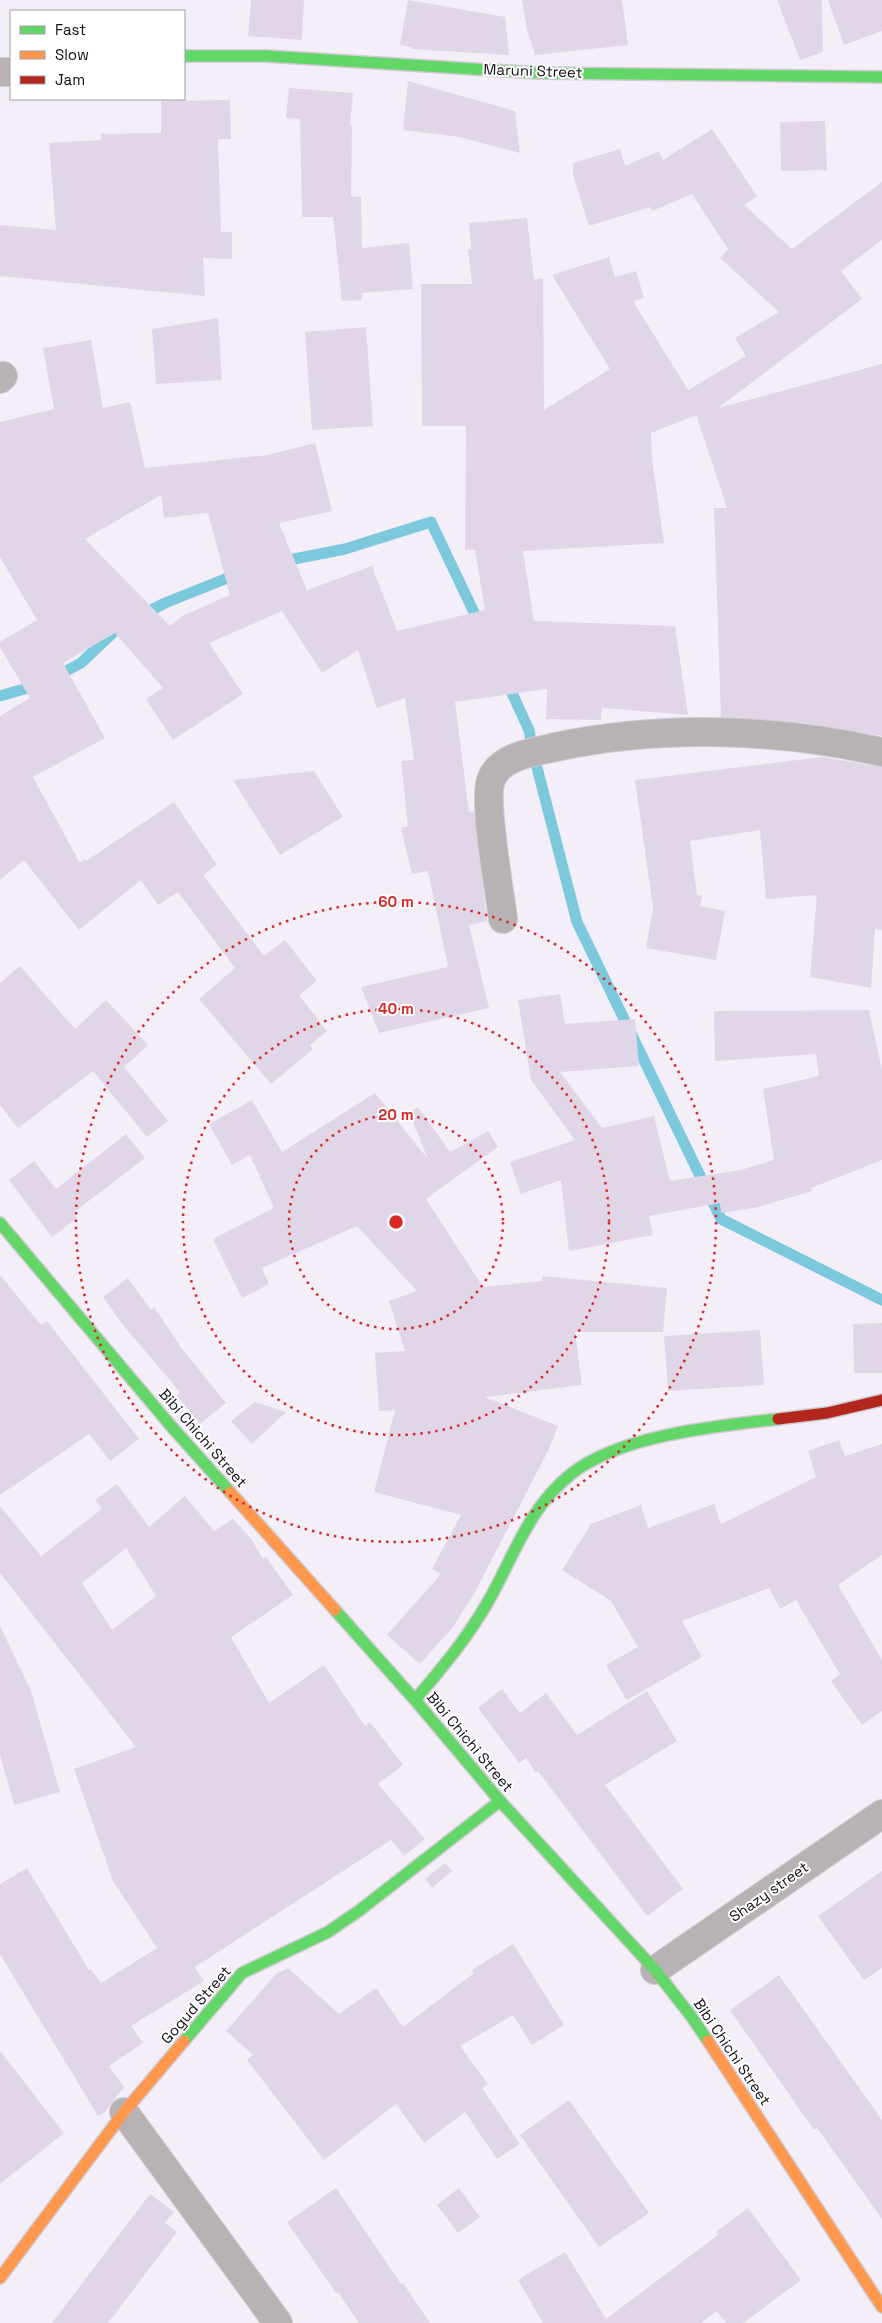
<svg xmlns="http://www.w3.org/2000/svg" width="882" height="2323" font-family="'Space Grotesk',sans-serif">
<style>
.lines{fill:none;stroke-linecap:round;stroke-linejoin:round}
.stream{stroke:#7cc9de;stroke-width:11}
.building{fill:#e1d6e8;fill-rule:evenodd}
.street-casing{stroke:#d0cbd3;stroke-width:30}
.fast-casing{stroke:#d0cbd3;stroke-width:14}
.slow-casing{stroke:#d0cbd3;stroke-width:14}
.jam-casing{stroke:#d0cbd3;stroke-width:14}
.street{stroke:#b8b2b5;stroke-width:28}
.fast{stroke:#63d668;stroke-width:11}
.slow{stroke:#ff974d;stroke-width:11}
.jam{stroke:#b3261e;stroke-width:11}
.ring{fill:none;stroke:#d62828;stroke-width:2.5;stroke-dasharray:2.5 5}
.labels{text-anchor:middle;stroke-width:4;stroke-linejoin:round;paint-order:stroke}
.street-label{font-size:15px;fill:#110d14;stroke:#fff}
.centre{fill:#d62828;stroke:#fff;stroke-width:2.5}
.ring-label{font-size:15px;text-anchor:middle;font-weight:bold;fill:#d62828;stroke:#fff;stroke-width:4;stroke-linejoin:round;paint-order:stroke}
</style>
<rect width="100%" height="100%" fill="#f4eef8"/>
<g class="lines">
<!-- stream -->
<g class="stream">
<path d="M279,562L345,549L431,522L480,625"/>
<path d="M142,615L165,603L240,573"/>
<path d="M55,677L81,663L119,627"/>
<path d="M506,680L529,730L533,752L577,922L721,1219L882,1300"/>
<path d="M0,696L38,685"/>
</g>
</g>
<!-- building -->
<g class="building">
<path d="M251,0H304L302,40L248,36Z"/>
<path d="M408,0L505,17L509,55L411,49L412,47L400,45Z"/>
<path d="M522,0H622L628,45L535,55L527,30Z"/>
<path d="M777,0H822L823,52L800,60Z"/>
<path d="M828,0H882V31L844,45Z"/>
<path d="M408,81L515,111L520,153L459,137L403,130Z"/>
<path d="M289,88L353,93L350,125H352L351,196L361,197L362,248L409,243L413,289L362,293V300L342,301L333,217H302L300,119L286,118Z"/>
<path d="M230,100L231,139H218L221,232H232V259L203,258L205,296L0,276V225L56,230L49,143L101,140V134L161,133V101Z"/>
<path d="M825,121L827,170L781,171L780,122Z"/>
<path d="M712,129L757,196L744,205L792,249L882,182V240L841,271L862,299L718,408L882,364V736L803,723L721,717L714,508H727L696,415L651,433L652,459L664,543L523,551L534,621L675,626L688,715L602,708L601,720L546,719L547,689L455,702L469,812L474,811L487,921L469,925L489,1008L379,1033L361,987L448,967L428,871L412,874L401,828L408,826L401,761L414,760L405,698L377,708L358,650L322,673L282,611L209,643L243,694L173,740L146,699L163,688L115,633L63,663L105,738L33,777L80,863L85,859L86,861L174,802L217,865L203,875L264,956L285,940L317,981L299,995L327,1031L310,1045L313,1049L271,1084L199,999L235,968L178,892L158,905L141,880L79,930L24,860L0,880V716L30,698L0,647V642L37,620L0,557V422L54,409L43,348L91,340L103,408L130,402L145,468L268,455L315,443L332,511L279,523L307,590L372,566L397,631L485,610L475,550H465L466,426H422L421,284H472L468,250L471,249L469,223L527,218L534,280L543,278L544,410L610,369L552,275L609,257L615,277L636,271L644,298L633,301L688,390L746,356L735,338L779,312L720,258L728,249L692,194L652,211L650,207L589,226L573,175V163L620,149L625,166L659,151L663,160ZM161,495L164,518L208,513L230,595L182,616L170,626L85,539Z"/>
<path d="M218,318L222,380L156,384L152,329Z"/>
<path d="M366,327L373,426L312,430L305,332Z"/>
<path d="M822,757L882,767V930L875,929L871,988L810,977L817,895L766,899L760,830L690,841L697,895L702,896L700,906L725,911L716,960L646,948L653,908L635,780Z"/>
<path d="M314,771L343,817L280,855L233,780Z"/>
<path d="M20,966L75,1029L106,1000L148,1045L124,1067L168,1121L147,1137L93,1071L18,1128L0,1105V983Z"/>
<path d="M560,994L565,1024L635,1019L639,1066L560,1072L602,1128L654,1116L670,1181L741,1170L774,1160L763,1089L819,1076L816,1054L715,1061L714,1011L869,1010L882,1070V1160L811,1188L812,1191L759,1207L721,1213L720,1203L649,1216L653,1235L569,1251L561,1180L521,1194L510,1162L575,1140L531,1080L518,1000Z"/>
<path d="M375,1093L428,1159L409,1112L418,1107L450,1152L488,1131L498,1147L426,1199L483,1287L542,1281V1276L667,1288L663,1332H575L582,1385L485,1397L558,1426L549,1449L475,1592L453,1627L420,1664L387,1635L441,1574L432,1569L461,1515L374,1492L395,1410L379,1411L375,1353L405,1351L389,1301L417,1291L357,1226L262,1268L269,1284L242,1298L213,1239L274,1208L250,1155L232,1165L209,1124L252,1100L282,1152Z"/>
<path d="M126,1134L145,1158L73,1213L77,1218L52,1237L9,1180L34,1161L56,1189Z"/>
<path d="M0,1275L41,1325L47,1321L139,1439L110,1461L89,1434L0,1495Z"/>
<path d="M128,1278L151,1310L154,1307L182,1349L226,1403L200,1424L177,1395L180,1392L123,1325L103,1297Z"/>
<path d="M882,1323V1373H854L853,1324Z"/>
<path d="M760,1330L764,1385L668,1391L664,1336Z"/>
<path d="M255,1402L286,1412L252,1444L231,1421Z"/>
<path d="M839,1440L845,1456L882,1444V1555L838,1585L882,1660V1711L862,1725L831,1681L840,1674L796,1600L780,1609L769,1588L682,1621L702,1657L627,1700L606,1665L638,1647L611,1601L562,1570L591,1524L641,1505L648,1528L714,1504L721,1524L816,1477L808,1451Z"/>
<path d="M117,1484L149,1527L185,1496L214,1531L233,1519L251,1539L263,1559L266,1557L293,1595L231,1637L269,1703L324,1665L365,1726L370,1722L403,1765L378,1784L425,1839L404,1856L391,1840L195,1967L204,1981L131,2026L143,2043L109,2066L124,2087L105,2112L98,2116L0,1954V1884L27,1868L89,1970L91,1969L101,1983L157,1948L113,1881L74,1769L136,1747L0,1573V1506L41,1556L102,1509L95,1500ZM126,1548L156,1596L112,1630L82,1583Z"/>
<path d="M0,1626L31,1691L60,1792L14,1805L0,1755Z"/>
<path d="M502,1689L520,1713L546,1693L577,1735L647,1691L677,1741L605,1785L683,1889L647,1916L538,1771L536,1773L526,1758L519,1763L478,1708Z"/>
<path d="M445,1863L452,1871L432,1888L425,1879Z"/>
<path d="M882,1871V1968L864,1980L818,1916Z"/>
<path d="M513,1944L564,2025L532,2045L513,2015L460,2046L488,2084L482,2088L520,2144L497,2159L465,2112L424,2143L396,2104L324,2160L247,2060L253,2055L226,2031L276,1974L288,1968L339,2014L376,1988L403,2027L474,1973L472,1970Z"/>
<path d="M779,1975L882,2120V2219L817,2128L814,2130L730,2010Z"/>
<path d="M0,2051L64,2133L0,2184Z"/>
<path d="M569,2100L649,2213L599,2247L520,2135Z"/>
<path d="M336,2188L401,2284L403,2283L430,2323H359L338,2292L336,2293L287,2222Z"/>
<path d="M459,2188L480,2217L458,2233L437,2205Z"/>
<path d="M150,2194L174,2212L165,2223L177,2232L108,2323H52Z"/>
<path d="M748,2208L801,2280L743,2323H726L717,2311L701,2323H543L518,2280L565,2252L606,2319L718,2235L716,2232Z"/>
</g>
<g class="lines">
<defs>
<g id="street">
<path d="M0,72H11"/>
<path d="M0,379L3,376"/>
<path d="M503,919C500,892 483,801 491,780C499,756 534,752 556,747C661,725 776,728 882,752"/>
<path d="M655,1970L882,1814"/>
<path d="M124,2112L278,2323"/>
</g>
<g id="fast">
<path d="M184,56H266L539,73L882,77"/>
<path d="M0,1223L171,1426L230,1492"/>
<path d="M335,1610L415,1700L500,1801L655,1970L691,2016L708,2041"/>
<path d="M415,1700C442,1668 469,1636 489,1600C515,1554 528,1509 571,1474C620,1435 717,1426 778,1419"/>
<path d="M184,2041L242,1973L328,1932L360,1910L500,1801"/>
</g>
<g id="slow">
<path d="M230,1492L335,1610"/>
<path d="M708,2041L882,2307"/>
<path d="M0,2278L124,2112L184,2041"/>
</g>
<path id="jam" d="M778,1419L827,1413L882,1400"/>
</defs>
<!-- street casing -->
<use href="#street" class="street-casing"/>
<!-- fast casing -->
<use href="#fast" class="fast-casing"/>
<!-- slow casing -->
<use href="#slow" class="slow-casing"/>
<!-- jam casing -->
<use href="#jam" class="jam-casing"/>
<!-- street -->
<use href="#street" class="street"/>
<!-- fast -->
<use href="#fast" class="fast"/>
<!-- slow -->
<use href="#slow" class="slow"/>
<!-- jam -->
<use href="#jam" class="jam"/>
</g>
<!-- distance rings -->
<g class="ring">
<circle cx="396" cy="1222" r="107"/>
<circle cx="396" cy="1222" r="213"/>
<circle cx="396" cy="1222" r="320"/>
</g>
<g class="labels">
<!-- street labels -->
<g class="street-label">
<text transform="translate(533 71) rotate(2)" y="5">Maruni Street</text>
<text transform="translate(203 1438) rotate(49)" y="5">Bibi Chichi Street</text>
<text transform="translate(470 1742) rotate(50)" y="5">Bibi Chichi Street</text>
<text transform="translate(769 1892) rotate(-35)" y="5">Shazy street</text>
<text transform="translate(196 2005) rotate(-49)" y="5">Gogud Street</text>
<text transform="translate(732 2052) rotate(56)" y="5">Bibi Chichi Street</text>
</g>
</g>
<circle cx="396" cy="1222" r="8" class="centre"/>
<g class="ring-label">
<text x="396" y="907">60 m</text>
<text x="396" y="1014">40 m</text>
<text x="396" y="1120">20 m</text>
</g>
<!-- legend -->
<rect x="10" y="10" width="175" height="90" fill="#ffffff" stroke="#a09ea1"/>
<rect x="20" y="26" width="25" height="8" fill="#63d668" stroke="#a09ea1"/>
<text x="55" y="35" font-size="15" fill="#110d14">Fast</text>
<rect x="20" y="51" width="25" height="8" fill="#ff974d" stroke="#a09ea1"/>
<text x="55" y="60" font-size="15" fill="#110d14">Slow</text>
<rect x="20" y="76" width="25" height="8" fill="#b3261e" stroke="#a09ea1"/>
<text x="55" y="85" font-size="15" fill="#110d14">Jam</text>
</svg>
